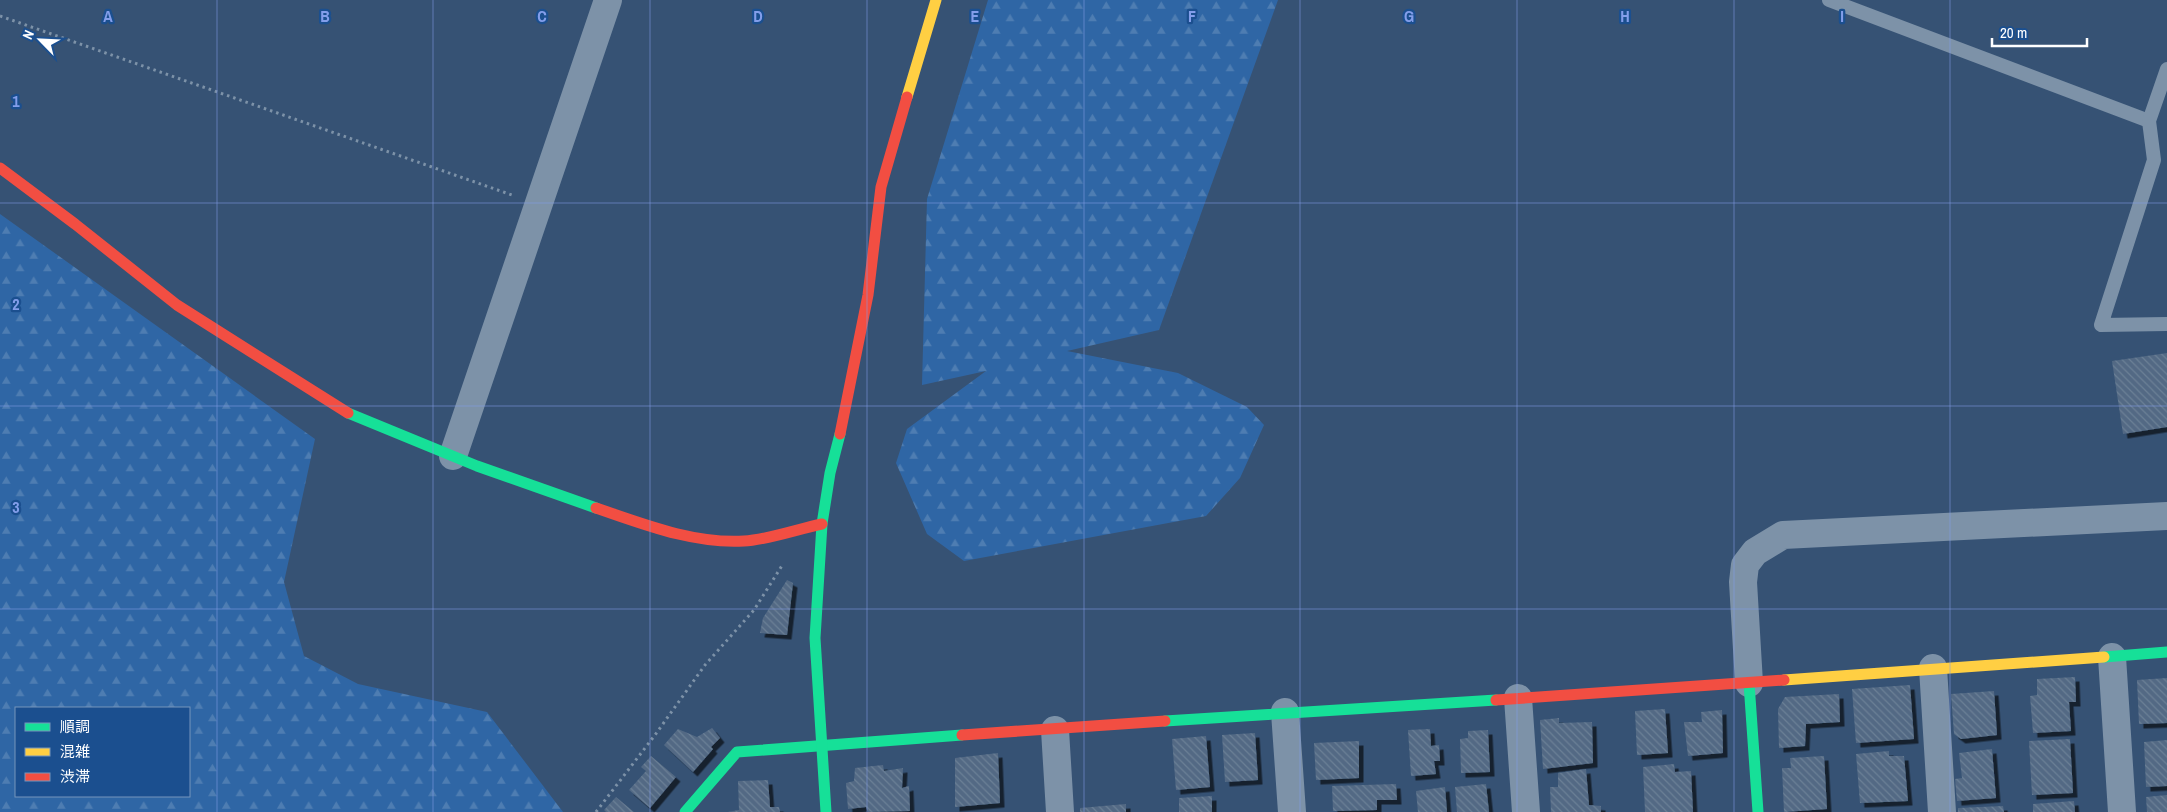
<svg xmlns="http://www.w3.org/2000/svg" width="2167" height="812" font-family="'Archivo Narrow','Noto Sans JP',sans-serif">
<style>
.forest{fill:url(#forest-firs);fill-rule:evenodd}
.building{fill:url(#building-back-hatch);filter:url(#shadow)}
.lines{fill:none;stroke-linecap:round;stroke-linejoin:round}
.path{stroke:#7d92a8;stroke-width:3;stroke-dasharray:2.5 4;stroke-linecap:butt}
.lane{stroke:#7d92a8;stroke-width:14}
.street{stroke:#7d92a8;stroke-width:28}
.fast{stroke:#16e098;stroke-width:11}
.slow{stroke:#ffcf43;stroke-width:11}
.jam{stroke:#f24e42;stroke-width:11}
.grid{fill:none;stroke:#839eea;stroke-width:1;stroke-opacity:0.55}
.grid-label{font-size:16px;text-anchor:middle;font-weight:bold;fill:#839eea;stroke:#1b4f8f;stroke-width:4.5;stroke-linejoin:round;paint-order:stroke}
</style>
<defs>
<pattern id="forest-firs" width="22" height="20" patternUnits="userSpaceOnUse" patternTransform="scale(1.25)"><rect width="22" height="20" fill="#2f66a5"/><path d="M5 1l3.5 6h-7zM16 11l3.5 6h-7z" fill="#4e7db2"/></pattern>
<pattern id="building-back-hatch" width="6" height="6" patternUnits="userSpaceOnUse" patternTransform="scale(1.25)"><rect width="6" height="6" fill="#526984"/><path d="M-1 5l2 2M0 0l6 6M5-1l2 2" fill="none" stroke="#6c8096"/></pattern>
<filter id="shadow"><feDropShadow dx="4.5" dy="4.5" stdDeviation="0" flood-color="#0009"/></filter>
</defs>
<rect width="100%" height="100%" fill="#365274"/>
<!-- forest -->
<g class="forest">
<path d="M988,0H1278L1159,330L1067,351L1178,373L1247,407L1264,425L1240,478L1206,516L964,561L927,534L896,463L907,429L986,371L922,385L927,199Z"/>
<path d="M0,214L315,439L284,582L304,656L358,684L487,712L563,812H0ZM16,708H189V796H16Z"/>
</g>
<!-- building -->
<g class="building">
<path d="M2167,353V427L2123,434L2112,361Z"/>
<path d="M787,580L793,583L787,635L760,633L763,618Z"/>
<path d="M2075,677L2076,702H2069L2071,731L2033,733L2030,696L2037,695V679Z"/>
<path d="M2167,678V723L2139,724L2137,680Z"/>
<path d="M1910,685L1914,739L1856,743L1852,689Z"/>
<path d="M1994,691L1997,735L1961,739L1954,734L1951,694Z"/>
<path d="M1839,694L1840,722L1806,724L1805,746L1779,748L1778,709L1785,697Z"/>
<path d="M1665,709L1668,753L1637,755L1635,711Z"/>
<path d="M1722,710L1723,753L1688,756L1684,722H1702L1701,712Z"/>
<path d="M1559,718V723L1592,722L1593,763L1543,769L1540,720Z"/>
<path d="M712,728L720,738L711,747L713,749L693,772L664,745L678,729L697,737Z"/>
<path d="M1430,729L1431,746L1439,745L1440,761H1434L1436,774L1411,776L1408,730Z"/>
<path d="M1488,730L1490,772L1461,773L1460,739L1468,738V731Z"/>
<path d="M1255,733L1258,780L1225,782L1222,735Z"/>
<path d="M1206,736L1210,787L1176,790L1172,739Z"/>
<path d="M2070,739L2073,793L2032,795L2029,741Z"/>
<path d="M2167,740V786L2146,787L2144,742Z"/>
<path d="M1359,741V778L1316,780L1314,743Z"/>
<path d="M1992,749L1996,798L1957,801L1955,779L1962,778L1959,753Z"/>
<path d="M1889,751V756H1904L1908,801L1860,803L1856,754Z"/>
<path d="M998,753L1000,803L955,807V758Z"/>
<path d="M651,756L676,777L650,808L629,790L646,771L641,767Z"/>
<path d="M1824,756L1827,809L1784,812L1782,768H1791L1790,758Z"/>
<path d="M1674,764L1675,772L1691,771L1693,812H1645L1643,767Z"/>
<path d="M883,765L884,771L903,768L902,788L909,786L910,811L868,812L866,807L848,809L846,783L854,781L855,768Z"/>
<path d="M1586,769L1589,805L1601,806V812H1551L1550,787H1558V773Z"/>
<path d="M768,780L770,807H779L780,812H728L739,810L738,781Z"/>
<path d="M1396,784L1397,800H1377V810L1333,811L1332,786Z"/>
<path d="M1486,784L1489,812H1457L1455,787Z"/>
<path d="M1445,787L1447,812H1418L1416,791Z"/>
<path d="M2167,795V812H2147L2146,797Z"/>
<path d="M1212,796V812H1179V798Z"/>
<path d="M616,797L634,812H606L604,810Z"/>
<path d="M2074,801L2075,812H2033V804Z"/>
<path d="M1126,804V812H1080V808Z"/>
<path d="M2003,806L2004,812H1958V808Z"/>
</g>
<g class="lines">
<!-- path -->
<g class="path">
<path d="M0,16L512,195"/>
<path d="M596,812L655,735L705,665L754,610L783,564"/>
</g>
<!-- lane -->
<g class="lane">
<path d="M1829,0L2149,121"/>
<path d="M2167,69L2149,121L2154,160L2101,325L2167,324"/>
</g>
<!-- street -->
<g class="street">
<path d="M453,456L608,0"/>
<path d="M2112,657L2122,812"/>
<path d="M1933,668L1942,812"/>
<path d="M1749,683L1743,582L1745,565L1755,552L1783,535L2167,516"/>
<path d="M1518,698L1526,812"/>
<path d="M1285,712L1292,812"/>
<path d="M1055,730L1060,812"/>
</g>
<!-- fast -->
<g class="fast">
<path d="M348,413L477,466L596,508"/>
<path d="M2104,657L2167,652"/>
<path d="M1749,683L1758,812"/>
<path d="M1165,721L1496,700"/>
<path d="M685,812L737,752L962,735"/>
<path d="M826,812L815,638L822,524L830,473L840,434"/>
</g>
<!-- slow -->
<g class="slow">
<path d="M907,97L936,0"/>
<path d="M1784,680L2104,657"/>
</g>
<!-- jam -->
<g class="jam">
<path d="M0,168L75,224L177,305L348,413"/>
<path d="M840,434L868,295L881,187L907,97"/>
<path d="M596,508C643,524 693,544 744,541C767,540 798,529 822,524"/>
<path d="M1496,700L1784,680"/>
<path d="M962,735L1165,721"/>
</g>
</g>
<!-- grid -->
<path class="grid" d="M217,0V812M433,0V812M650,0V812M867,0V812M1084,0V812M1300,0V812M1517,0V812M1734,0V812M1950,0V812M0,203H2167M0,406H2167M0,609H2167"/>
<g class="grid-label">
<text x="108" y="22">A</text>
<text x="325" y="22">B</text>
<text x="542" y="22">C</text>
<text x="758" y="22">D</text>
<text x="975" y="22">E</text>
<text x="1192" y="22">F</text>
<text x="1409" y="22">G</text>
<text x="1625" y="22">H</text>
<text x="1842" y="22">I</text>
<text x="16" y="107">1</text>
<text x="16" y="310">2</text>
<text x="16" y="513">3</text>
</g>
<!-- legend -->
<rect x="15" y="707" width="175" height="90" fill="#1b4f8f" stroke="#7695bc"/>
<rect x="25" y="723" width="25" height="8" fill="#16e098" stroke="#7695bc"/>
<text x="60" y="732" font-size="15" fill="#ffffff">順調</text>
<rect x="25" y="748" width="25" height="8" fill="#ffcf43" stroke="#7695bc"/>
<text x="60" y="757" font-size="15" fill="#ffffff">混雑</text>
<rect x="25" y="773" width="25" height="8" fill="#f24e42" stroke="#7695bc"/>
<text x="60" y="782" font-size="15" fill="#ffffff">渋滞</text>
<!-- north arrow -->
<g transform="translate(40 40) rotate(294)" stroke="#1b4f8f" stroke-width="4" paint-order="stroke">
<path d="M0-4L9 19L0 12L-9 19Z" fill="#ffffff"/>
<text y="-8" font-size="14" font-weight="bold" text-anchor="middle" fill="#ffffff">N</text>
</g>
<!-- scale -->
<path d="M1992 38v8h95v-8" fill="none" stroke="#ffffff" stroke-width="2.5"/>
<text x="2000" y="38" font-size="15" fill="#ffffff" stroke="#1b4f8f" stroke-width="4" paint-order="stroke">20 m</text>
</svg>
